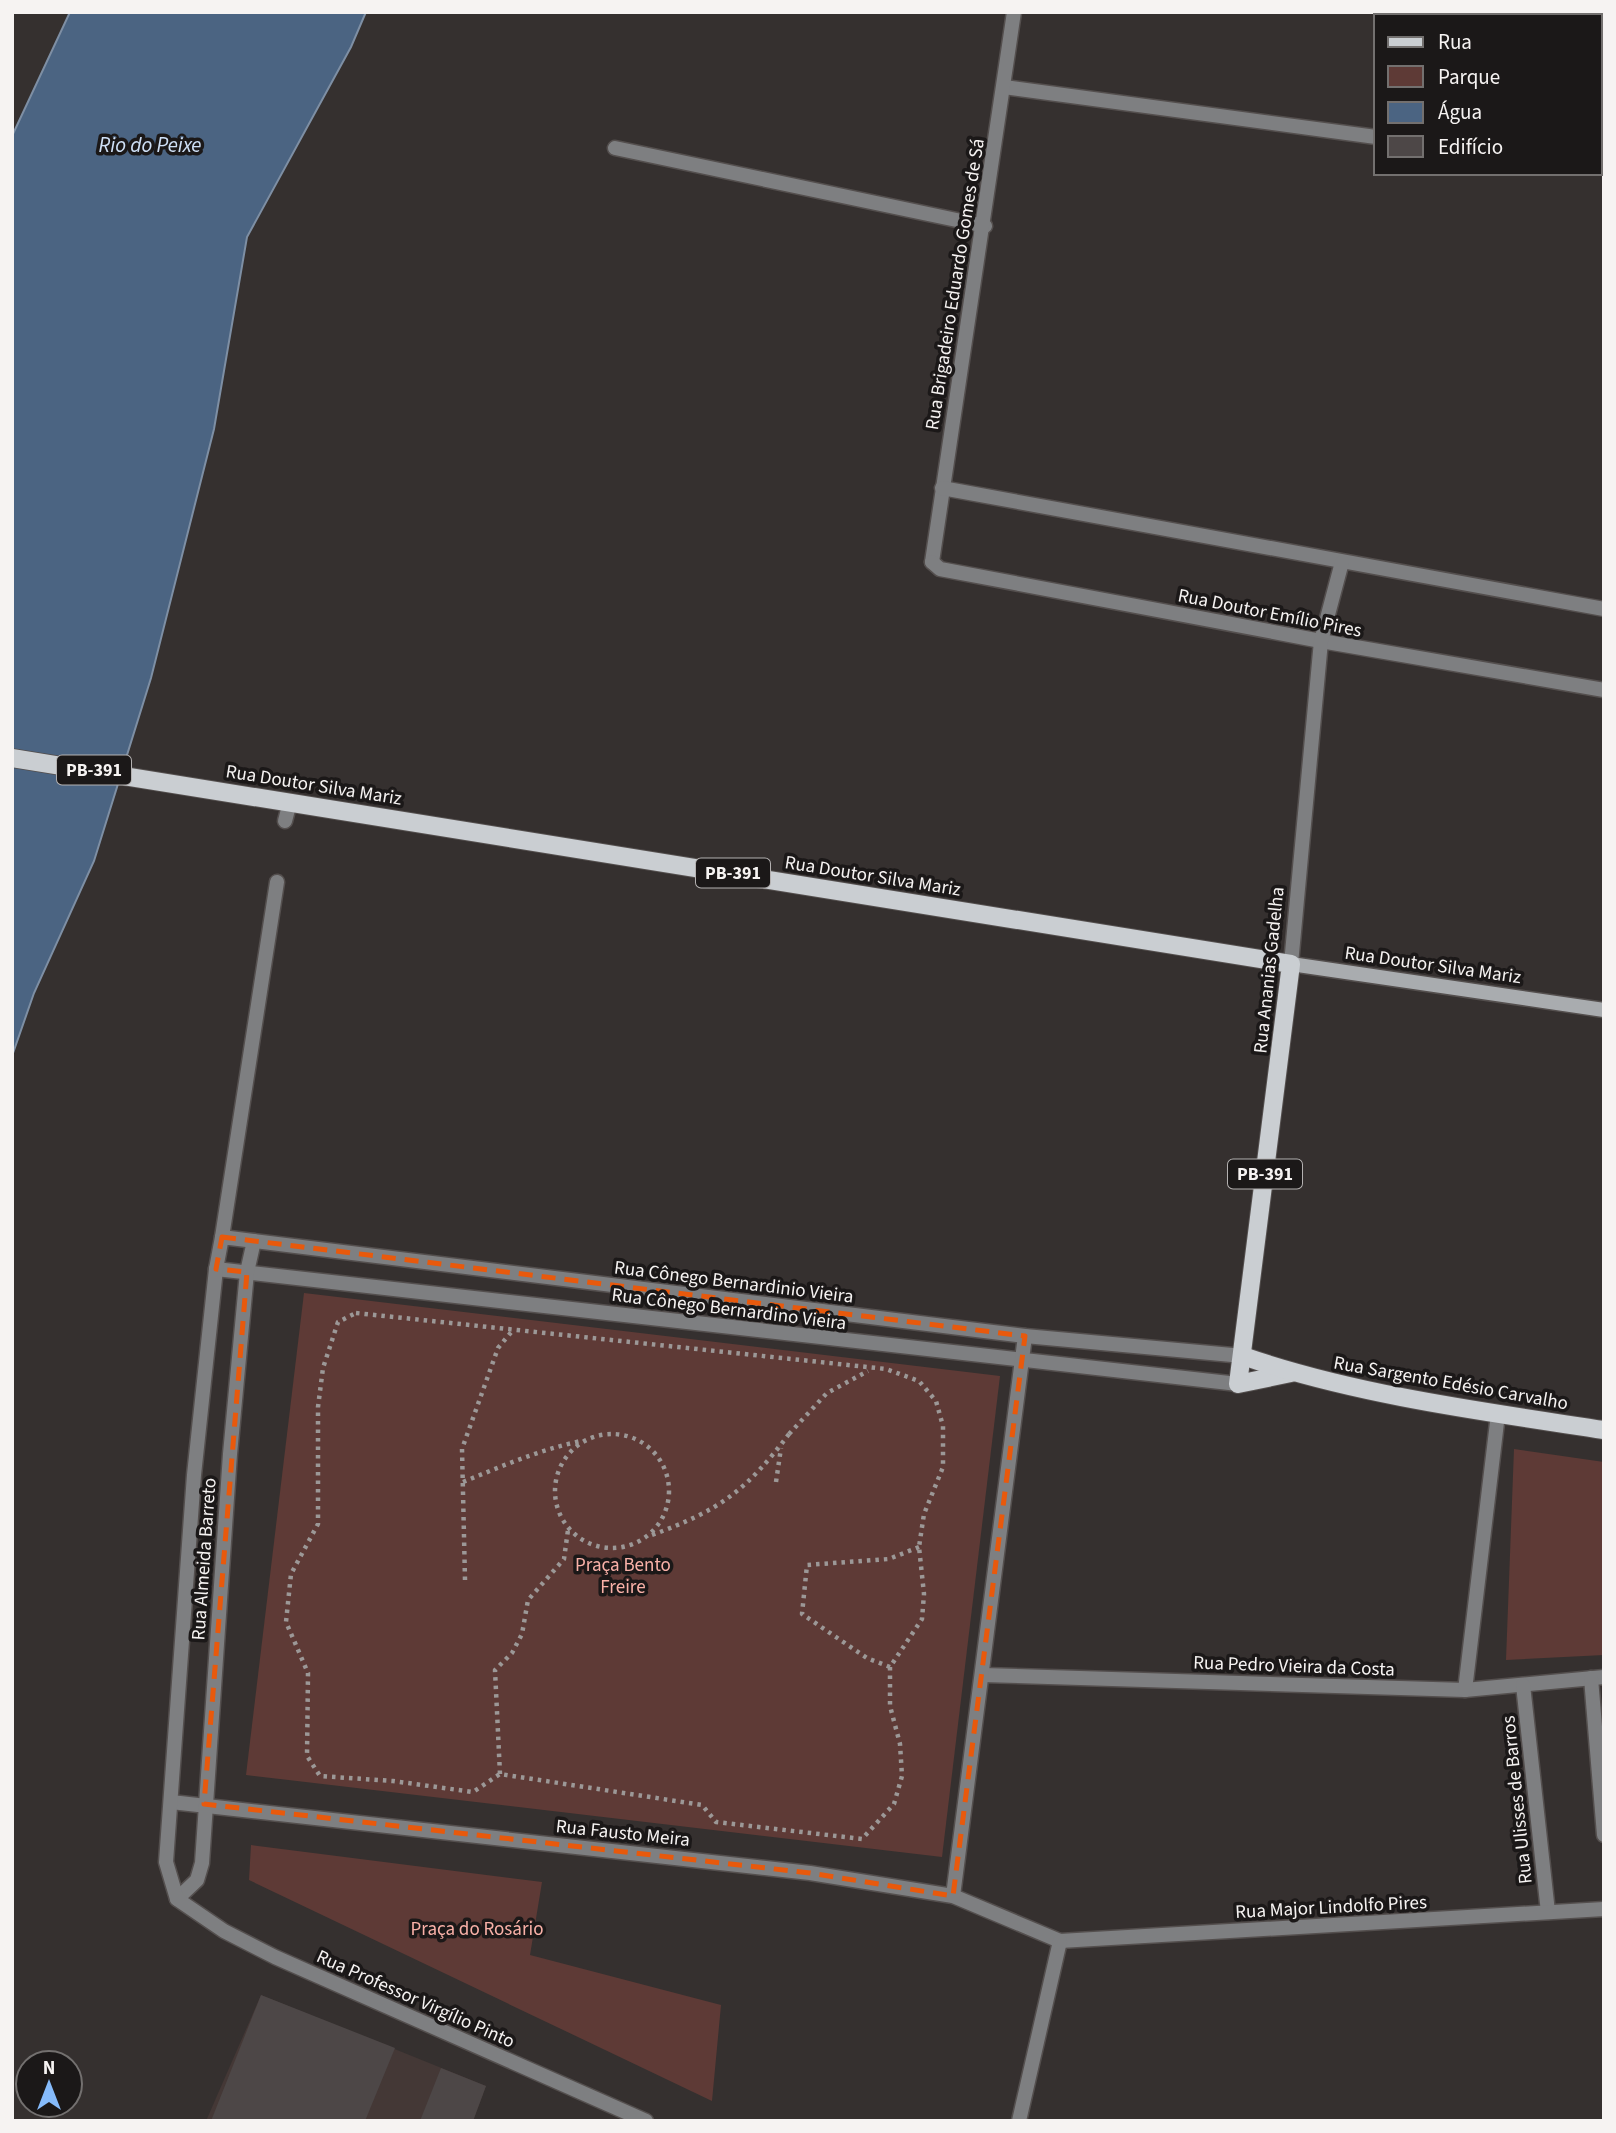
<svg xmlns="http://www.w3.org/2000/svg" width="1616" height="2133" font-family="'Source Sans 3',sans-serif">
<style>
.built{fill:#443836}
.green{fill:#5e3a36}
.water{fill:#4b6482;stroke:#7e8fa4;stroke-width:2}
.building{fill:#4d4747}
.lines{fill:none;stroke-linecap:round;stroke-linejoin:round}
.pedestrian-casing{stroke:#544f4e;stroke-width:17}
.minor-casing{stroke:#544f4e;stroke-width:17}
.tertiary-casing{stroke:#544f4e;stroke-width:17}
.secondary-casing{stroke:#544f4e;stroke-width:17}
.primary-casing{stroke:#544f4e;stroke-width:20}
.path{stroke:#9c9897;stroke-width:4.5;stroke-dasharray:3.5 5;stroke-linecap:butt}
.pedestrian{stroke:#7e7f81;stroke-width:14}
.minor{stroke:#7e7f81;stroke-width:14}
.tertiary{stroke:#7e7f81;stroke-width:14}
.secondary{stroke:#a9acaf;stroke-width:14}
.primary{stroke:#caced2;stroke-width:18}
.marked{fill:none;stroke:#e8590c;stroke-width:5;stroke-dasharray:14 9;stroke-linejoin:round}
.labels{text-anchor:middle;stroke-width:7;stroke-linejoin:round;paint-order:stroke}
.shield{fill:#1b1818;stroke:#b4b1b1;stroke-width:2}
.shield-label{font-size:18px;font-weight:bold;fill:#f6f3f2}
.street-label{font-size:19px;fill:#f6f3f2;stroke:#1b1818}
.park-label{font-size:19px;fill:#f9b1a8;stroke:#1b1818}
.water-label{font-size:21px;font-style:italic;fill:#cfe0f6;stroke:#1b1818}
</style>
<rect width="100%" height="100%" fill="#35302f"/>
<!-- built -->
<path class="built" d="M261,1995L486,2086L473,2121H206Z"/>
<!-- green -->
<g class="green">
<path d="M304,1293L1000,1376L942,1857L246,1775Z"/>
<path d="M1514,1449L1604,1462V1655L1506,1660Z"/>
<path d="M251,1845L542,1882L530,1955L721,2005L712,2101L249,1880Z"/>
</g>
<!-- water -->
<path class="water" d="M70,12H366L351,47L247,237L214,429L151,678L94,861L34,993L12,1056V136Z"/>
<!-- building -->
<g class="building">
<path d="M261,1995L395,2048L365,2121H211Z"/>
<path d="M441,2068L486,2086L473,2121H420Z"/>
</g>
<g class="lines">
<defs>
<g id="pedestrian">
<path d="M285,821L290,802"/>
<path d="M222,1237L277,882"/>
</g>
<g id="minor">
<path d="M1004,87L1376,137"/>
<path d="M615,148L985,226"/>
<path d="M932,562L1014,12"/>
<path d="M216,1269L1238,1384"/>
<path d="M983,1675L1465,1690L1604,1677"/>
<path d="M1591,1678L1604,1835"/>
<path d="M1523,1685L1548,1912"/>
<path d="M1465,1690L1498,1414"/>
<path d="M171,1802L810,1873L953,1896L1060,1941L1604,1909"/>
<path d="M953,1896L1025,1336"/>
<path d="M177,1899L197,1880L202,1863L230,1454L247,1272L254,1241"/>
<path d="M646,2121L275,1957L224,1931L177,1899L166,1862L194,1475L216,1269L222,1237L1025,1336L1243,1356"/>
<path d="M1019,2121L1060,1941"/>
</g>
<g id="tertiary">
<path d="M942,488L1604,609"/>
<path d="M932,562L940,569L1321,641L1604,690"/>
<path d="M1291,964L1321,641L1342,562"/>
</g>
<path id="secondary" d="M1291,964L1604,1010"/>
<g id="primary">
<path d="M12,758L1291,964L1238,1384L1291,1373"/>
<path d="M1243,1356C1355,1395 1486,1412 1604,1430"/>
</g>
</defs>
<!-- pedestrian casing -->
<use href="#pedestrian" class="pedestrian-casing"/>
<!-- minor casing -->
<use href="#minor" class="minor-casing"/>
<!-- tertiary casing -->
<use href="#tertiary" class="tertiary-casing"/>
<!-- secondary casing -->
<use href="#secondary" class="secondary-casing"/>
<!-- primary casing -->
<use href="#primary" class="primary-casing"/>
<!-- path -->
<g class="path">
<path d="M356,1313L886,1369L919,1381L936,1401L943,1426V1467L924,1514L919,1547L924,1594L922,1619L890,1667V1706L900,1744L902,1776L894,1804L862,1839L716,1822L702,1805L500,1774L473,1792L393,1781L320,1776L307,1756L308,1673L286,1622L291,1574L318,1524V1407L323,1368L338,1322Z"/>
<circle cx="612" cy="1491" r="57"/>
<path d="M789,1434L827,1393L868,1371"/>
<path d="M463,1482C502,1466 539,1450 581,1441"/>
<path d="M776,1482L781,1448"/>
<path d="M652,1535C720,1510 746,1491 789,1434"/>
<path d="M465,1580L462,1449L498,1348L513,1330"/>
<path d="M890,1667L867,1658L802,1614L807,1565L889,1559L919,1547"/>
<path d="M500,1774L495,1670L512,1653L522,1634L528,1600L564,1559L568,1530"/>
</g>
<!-- pedestrian -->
<use href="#pedestrian" class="pedestrian"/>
<!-- minor -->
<use href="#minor" class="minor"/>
<!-- tertiary -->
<use href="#tertiary" class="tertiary"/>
<!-- secondary -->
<use href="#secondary" class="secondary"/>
<!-- primary -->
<use href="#primary" class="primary"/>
</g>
<!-- marked area -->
<path class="marked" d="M222,1237L1025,1336L953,1896L810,1873L204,1804L247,1272L216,1269Z"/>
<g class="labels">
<!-- shield labels -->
<g class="shield">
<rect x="57" y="755.5" width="74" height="29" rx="5"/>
<rect x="696" y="858.5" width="74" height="29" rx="5"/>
<rect x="1228" y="1159.5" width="74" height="29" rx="5"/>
</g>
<g class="shield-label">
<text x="94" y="776">PB-391</text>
<text x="733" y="879">PB-391</text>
<text x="1265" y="1180">PB-391</text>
</g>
<!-- street labels -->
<g class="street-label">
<text transform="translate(954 284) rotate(-81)" y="7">Rua Brigadeiro Eduardo Gomes de Sá</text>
<text transform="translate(1270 612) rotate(11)" y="7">Rua Doutor Emílio Pires</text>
<text transform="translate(314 784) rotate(9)" y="7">Rua Doutor Silva Mariz</text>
<text transform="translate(873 875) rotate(9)" y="7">Rua Doutor Silva Mariz</text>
<text transform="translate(1433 964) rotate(8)" y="7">Rua Doutor Silva Mariz</text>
<text transform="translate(1268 970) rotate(-84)" y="7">Rua Ananias Gadelha</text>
<text transform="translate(734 1281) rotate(7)" y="7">Rua Cônego Bernardinio Vieira</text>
<text transform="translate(729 1308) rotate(7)" y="7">Rua Cônego Bernardino Vieira</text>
<text transform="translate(1451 1382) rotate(10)" y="7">Rua Sargento Edésio Carvalho</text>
<text transform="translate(203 1559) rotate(-86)" y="7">Rua Almeida Barreto</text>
<text transform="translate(1294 1665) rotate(2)" y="7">Rua Pedro Vieira da Costa</text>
<text transform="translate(1516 1800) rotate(-96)" y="7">Rua Ulisses de Barros</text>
<text transform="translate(623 1832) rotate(6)" y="7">Rua Fausto Meira</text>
<text transform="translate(1331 1906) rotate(-3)" y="7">Rua Major Lindolfo Pires</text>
<text transform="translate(416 1998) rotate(24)" y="7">Rua Professor Virgílio Pinto</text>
</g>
<!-- park labels -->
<g class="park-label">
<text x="623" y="1571">Praça Bento<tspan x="623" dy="22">Freire</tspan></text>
<text x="477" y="1935">Praça do Rosário</text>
</g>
<!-- water labels -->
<g class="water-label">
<text x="150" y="152">Rio do Peixe</text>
</g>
</g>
<!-- border -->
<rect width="1616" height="2133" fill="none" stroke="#f6f3f2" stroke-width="28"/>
<!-- legend -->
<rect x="1374" y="14" width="228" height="161" fill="#1b1818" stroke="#73706f" stroke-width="2"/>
<rect x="1388" y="37" width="35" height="10" fill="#caced2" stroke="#73706f" stroke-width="2"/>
<text x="1438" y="49" font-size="21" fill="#f6f3f2">Rua</text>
<rect x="1388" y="66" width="35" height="21" fill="#5e3a36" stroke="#73706f" stroke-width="2"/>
<text x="1438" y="84" font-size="21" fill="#f6f3f2">Parque</text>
<rect x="1388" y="102" width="35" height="21" fill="#4b6482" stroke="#73706f" stroke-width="2"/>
<text x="1438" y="119" font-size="21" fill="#f6f3f2">Água</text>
<rect x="1388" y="136" width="35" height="21" fill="#4d4747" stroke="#73706f" stroke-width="2"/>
<text x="1438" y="154" font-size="21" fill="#f6f3f2">Edifício</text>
<!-- north arrow -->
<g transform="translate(49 2084)"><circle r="33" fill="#1b1818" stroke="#73706f" stroke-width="2"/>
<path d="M0-5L12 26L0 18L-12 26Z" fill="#86bbfb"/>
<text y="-10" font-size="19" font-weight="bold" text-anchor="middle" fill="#f6f3f2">N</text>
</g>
</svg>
